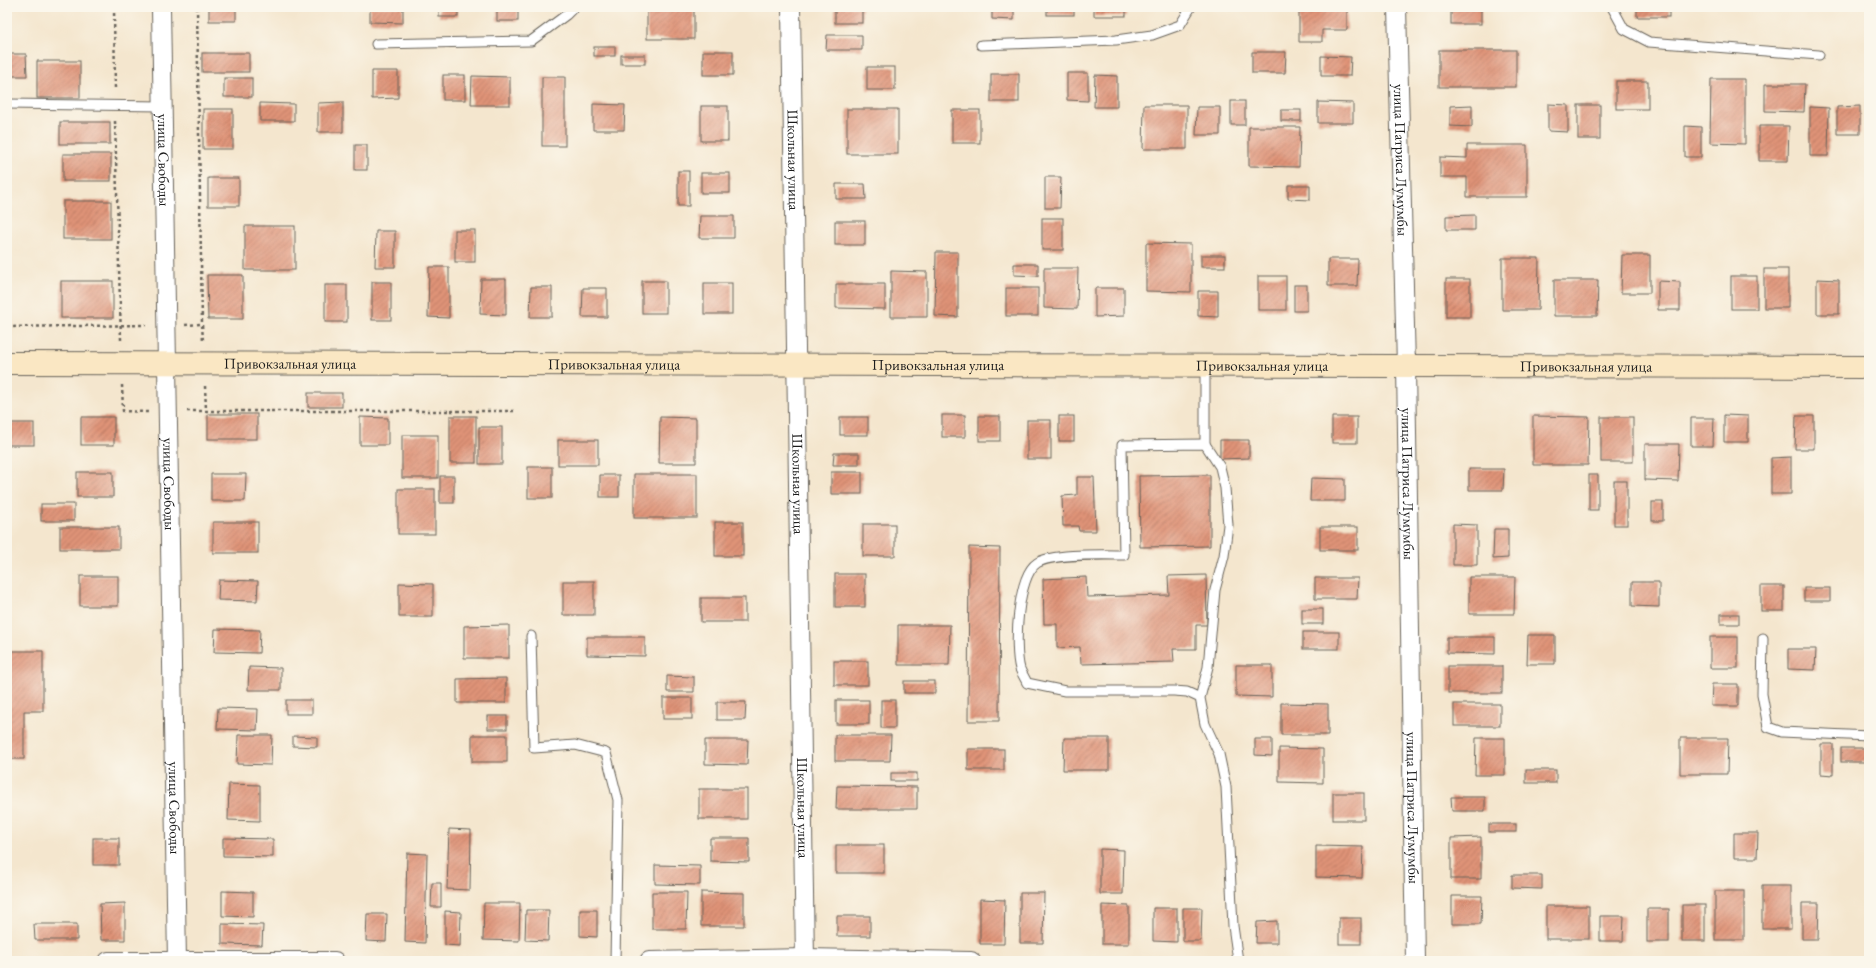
<svg xmlns="http://www.w3.org/2000/svg" width="1876" height="968" font-family="'EB Garamond',serif">
<style>
.building{fill:url(#building-hatch)}
.lines{fill:none;stroke-linecap:round;stroke-linejoin:round}
.lane-casing{stroke:#68635a;stroke-width:11}
.street-casing{stroke:#68635a;stroke-width:20}
.secondary-casing{stroke:#68635a;stroke-width:24}
.path{stroke:#68635a;stroke-width:2.5;stroke-dasharray:3 3;stroke-linecap:butt}
.lane{stroke:#fff;stroke-width:9}
.street{stroke:#fff;stroke-width:18}
.secondary{stroke:#fae7c3;stroke-width:22}
.labels{text-anchor:middle;stroke-width:4;stroke-linejoin:round;paint-order:stroke}
.street-label{font-size:15px;fill:#1c1c1c;stroke:#fbf7ec}
</style>
<defs>
<pattern id="building-hatch" width="6" height="6" patternUnits="userSpaceOnUse"><rect width="6" height="6" fill="#df9377"/><path d="M-1 1l2-2M0 6l6-6M5 7l2-2" fill="none" stroke="#b47761"/></pattern>
</defs>
<rect width="100%" height="100%" fill="#fbf7ec"/>
<filter id="ink" filterUnits="userSpaceOnUse"><feTurbulence type="fractalNoise" baseFrequency=".025" numOctaves="2"/><feDisplacementMap in="SourceGraphic" scale="8" xChannelSelector="R" yChannelSelector="G"/><feConvolveMatrix kernelMatrix="1 2 1 2 8 2 1 2 1" color-interpolation-filters="sRGB"/></filter>
<filter id="wash" filterUnits="userSpaceOnUse"><feTurbulence type="fractalNoise" baseFrequency=".012" numOctaves="4" result="noise"/><feDisplacementMap in="SourceGraphic" scale="16" xChannelSelector="R" yChannelSelector="G"/><feGaussianBlur stdDeviation="0.9" result="paint"/><feColorMatrix in="noise" values="0 0 0 0 0 0 0 0 0 0 0 0 0 0 0 0 0 1.4 0 .05"/><feComposite in="paint" operator="in"/></filter>
<g filter="url(#wash)">
<rect width="100%" height="100%" fill="#f4e6ce"/>
<g id="blocks">
<!-- building -->
<g class="building">
<rect x="209" y="7" width="27" height="14"/>
<path d="M370,7H403V23L370,22Z"/>
<rect x="439" y="7" width="19" height="10"/>
<rect x="497" y="7" width="21" height="14"/>
<rect x="647" y="7" width="47" height="32"/>
<rect x="835" y="7" width="27" height="16"/>
<path d="M992,7H1014V20L992,19Z"/>
<rect x="1047" y="7" width="27" height="8"/>
<rect x="1094" y="7" width="32" height="9"/>
<path d="M1299,7H1347V30H1322V42H1299Z"/>
<rect x="1451" y="7" width="30" height="17"/>
<rect x="1637" y="7" width="32" height="10"/>
<rect x="1755" y="7" width="22" height="2"/>
<path d="M827,35H862V50H826Z"/>
<rect x="594" y="47" width="21" height="9"/>
<rect x="1439" y="50" width="77" height="37"/>
<rect x="703" y="51" width="30" height="24"/>
<path d="M1252,52H1286L1285,73H1252Z"/>
<rect x="202" y="53" width="47" height="19"/>
<path d="M7,54H26L27,76H7Z"/>
<rect x="621" y="55" width="24" height="9"/>
<path d="M1321,56L1351,57L1350,76H1321Z"/>
<rect x="37" y="61" width="43" height="37"/>
<rect x="867" y="67" width="28" height="23"/>
<path d="M372,71H398V98L372,99Z"/>
<path d="M1067,73H1088V101L1067,100Z"/>
<rect x="991" y="74" width="28" height="28"/>
<rect x="443" y="75" width="22" height="25"/>
<path d="M1095,75L1117,76V107H1094Z"/>
<path d="M472,76L510,77V105H471Z"/>
<rect x="542" y="77" width="23" height="69"/>
<rect x="224" y="78" width="28" height="19"/>
<path d="M1711,79H1745V144L1710,143Z"/>
<rect x="1616" y="81" width="32" height="28"/>
<path d="M1765,84H1805L1804,112L1765,111Z"/>
<rect x="1231" y="101" width="14" height="24"/>
<path d="M343,102V132H318V103Z"/>
<path d="M1318,102L1353,103V123H1318Z"/>
<path d="M260,103L294,104V121H260Z"/>
<path d="M593,104L625,105L624,130H593Z"/>
<path d="M1548,104L1568,105V132L1548,131Z"/>
<path d="M1144,105H1187V149H1143Z"/>
<path d="M1472,105V127L1450,126V106Z"/>
<rect x="1578" y="105" width="22" height="34"/>
<rect x="701" y="106" width="27" height="35"/>
<path d="M1860,106V134H1837V107Z"/>
<path d="M1197,107H1220V135H1196Z"/>
<path d="M1810,107L1829,108L1828,156H1810Z"/>
<rect x="203" y="109" width="30" height="40"/>
<rect x="847" y="109" width="51" height="45"/>
<rect x="952" y="110" width="28" height="33"/>
<rect x="1281" y="110" width="20" height="11"/>
<rect x="60" y="122" width="50" height="22"/>
<path d="M1685,126L1701,127V157H1685Z"/>
<path d="M1759,126H1789L1788,161H1759Z"/>
<path d="M1249,127H1300L1299,167L1249,166Z"/>
<rect x="355" y="145" width="12" height="25"/>
<path d="M1467,145H1527V197H1467V177H1440V157L1467,158Z"/>
<rect x="63" y="154" width="48" height="27"/>
<rect x="678" y="171" width="11" height="35"/>
<rect x="701" y="173" width="29" height="20"/>
<path d="M1045,177H1061L1060,208H1045Z"/>
<rect x="208" y="178" width="31" height="28"/>
<path d="M836,184H865L866,199H836Z"/>
<path d="M1288,185H1310V200L1288,199Z"/>
<rect x="63" y="201" width="48" height="38"/>
<rect x="7" y="212" width="1" height="19"/>
<path d="M1475,215V230H1446V216Z"/>
<path d="M700,216H734V238H699Z"/>
<rect x="1042" y="218" width="21" height="32"/>
<rect x="835" y="221" width="30" height="24"/>
<rect x="245" y="226" width="50" height="44"/>
<rect x="455" y="230" width="20" height="32"/>
<path d="M376,231H395V267H375Z"/>
<path d="M1146,243L1191,244V292L1146,291Z"/>
<path d="M936,252H958V317L935,316Z"/>
<rect x="1201" y="255" width="24" height="12"/>
<path d="M1622,255H1650V293H1621Z"/>
<path d="M1502,258H1539L1538,310H1502Z"/>
<path d="M1328,259H1358L1357,286H1328Z"/>
<path d="M1014,264H1038V276L1014,275Z"/>
<path d="M429,267H449V318L428,317Z"/>
<path d="M1044,268H1078L1077,309L1044,308Z"/>
<rect x="1764" y="269" width="24" height="39"/>
<path d="M891,271L927,272V317H891Z"/>
<path d="M207,275H243V319H208Z"/>
<rect x="1258" y="276" width="28" height="34"/>
<rect x="1731" y="276" width="26" height="33"/>
<path d="M481,279H506V315L480,314Z"/>
<rect x="1446" y="279" width="24" height="38"/>
<path d="M1817,279L1839,280V314H1817Z"/>
<path d="M1554,280H1598L1597,316H1554Z"/>
<rect x="61" y="281" width="52" height="37"/>
<rect x="642" y="281" width="24" height="32"/>
<path d="M1658,281L1680,282V310H1658Z"/>
<rect x="372" y="282" width="19" height="38"/>
<rect x="704" y="283" width="28" height="31"/>
<path d="M836,284H885V309L836,308Z"/>
<rect x="325" y="285" width="22" height="37"/>
<rect x="1294" y="285" width="13" height="26"/>
<path d="M531,287H552V317H530Z"/>
<path d="M583,288H607V317H582Z"/>
<rect x="1006" y="288" width="32" height="28"/>
<path d="M1095,288H1124V316L1095,317Z"/>
<path d="M1198,291H1218V317L1198,316Z"/>
<rect x="308" y="393" width="34" height="14"/>
<rect x="208" y="414" width="49" height="25"/>
<rect x="942" y="415" width="23" height="22"/>
<path d="M1724,415L1748,416V442H1724Z"/>
<rect x="450" y="416" width="26" height="47"/>
<rect x="979" y="416" width="21" height="25"/>
<rect x="1059" y="416" width="15" height="25"/>
<path d="M1533,416L1589,417L1588,465H1533Z"/>
<path d="M1796,416H1814V449H1795Z"/>
<rect x="81" y="417" width="33" height="28"/>
<path d="M360,417L388,418V445H360Z"/>
<path d="M660,417L696,418V463H659Z"/>
<rect x="840" y="417" width="28" height="18"/>
<rect x="1332" y="417" width="25" height="26"/>
<rect x="1601" y="417" width="32" height="45"/>
<path d="M1691,418H1714L1713,446H1691Z"/>
<rect x="1027" y="420" width="24" height="39"/>
<rect x="7" y="423" width="27" height="22"/>
<rect x="479" y="427" width="23" height="37"/>
<rect x="402" y="435" width="36" height="43"/>
<rect x="558" y="440" width="40" height="25"/>
<path d="M1220,440H1249V458L1220,459Z"/>
<path d="M1645,444H1679L1678,481L1645,480Z"/>
<path d="M834,453H859V465H833Z"/>
<path d="M1791,457V494H1771V458Z"/>
<rect x="528" y="467" width="24" height="31"/>
<path d="M1469,469H1504L1503,490H1469Z"/>
<rect x="77" y="472" width="36" height="25"/>
<rect x="831" y="472" width="31" height="22"/>
<path d="M211,474H246L245,501H211Z"/>
<rect x="634" y="474" width="63" height="44"/>
<rect x="600" y="475" width="19" height="22"/>
<path d="M1210,475V546L1140,547L1139,476Z"/>
<rect x="1589" y="475" width="9" height="35"/>
<rect x="440" y="476" width="14" height="27"/>
<path d="M1077,477H1094L1096,531H1079L1078,526H1063L1062,496L1077,495Z"/>
<path d="M1311,478L1345,479V501H1310Z"/>
<rect x="1614" y="481" width="13" height="44"/>
<rect x="398" y="489" width="37" height="45"/>
<rect x="1652" y="502" width="11" height="19"/>
<rect x="41" y="504" width="33" height="17"/>
<rect x="213" y="522" width="45" height="31"/>
<rect x="715" y="522" width="28" height="34"/>
<rect x="863" y="524" width="32" height="32"/>
<path d="M1453,524L1477,525V565H1453Z"/>
<rect x="60" y="527" width="59" height="22"/>
<rect x="1320" y="527" width="38" height="23"/>
<path d="M1494,529H1508V558L1493,559Z"/>
<path d="M969,547L1000,548L999,721H968Z"/>
<rect x="835" y="574" width="30" height="33"/>
<path d="M1206,575L1207,625H1196V649H1173L1174,662L1081,664L1080,647L1057,648V624H1044L1043,579L1086,577L1087,597L1169,595L1168,576Z"/>
<rect x="80" y="576" width="38" height="30"/>
<path d="M1469,577H1515L1514,614H1469Z"/>
<path d="M1315,578H1358L1357,599H1315Z"/>
<path d="M219,580L258,581L257,601L218,600Z"/>
<rect x="563" y="581" width="31" height="34"/>
<path d="M1632,582H1659V607L1632,606Z"/>
<path d="M399,583L433,584V617H399Z"/>
<rect x="1761" y="586" width="23" height="25"/>
<rect x="1804" y="588" width="26" height="13"/>
<rect x="701" y="598" width="44" height="24"/>
<rect x="1302" y="609" width="21" height="15"/>
<rect x="1721" y="614" width="18" height="10"/>
<path d="M509,625V658H464V626Z"/>
<path d="M898,625H950L949,665H898Z"/>
<path d="M215,629L260,630L259,653L214,652Z"/>
<rect x="1303" y="632" width="36" height="17"/>
<path d="M1528,635H1555V664H1527Z"/>
<path d="M587,637H645V656L587,655Z"/>
<path d="M1447,637H1495V654L1447,653Z"/>
<rect x="1710" y="637" width="28" height="31"/>
<path d="M1788,649H1816L1815,670L1788,669Z"/>
<path d="M7,651H43V711H24V759H7Z"/>
<rect x="834" y="661" width="34" height="24"/>
<path d="M1236,665H1272V697L1236,696Z"/>
<rect x="1448" y="666" width="54" height="27"/>
<path d="M249,667L281,668V690H248Z"/>
<path d="M667,676L694,677V692H667Z"/>
<path d="M506,678V703H457V679Z"/>
<rect x="904" y="681" width="31" height="12"/>
<path d="M1712,684H1738V706H1711Z"/>
<rect x="663" y="698" width="29" height="21"/>
<rect x="286" y="700" width="26" height="14"/>
<rect x="836" y="700" width="33" height="24"/>
<rect x="881" y="700" width="14" height="28"/>
<path d="M717,702H746L745,720H717Z"/>
<path d="M1281,703L1328,704V735H1281Z"/>
<rect x="1454" y="704" width="46" height="22"/>
<path d="M218,708L258,709L257,730L217,729Z"/>
<rect x="488" y="716" width="19" height="13"/>
<path d="M238,735H272L271,765L237,764Z"/>
<rect x="472" y="735" width="35" height="27"/>
<path d="M835,735H891L890,761H835Z"/>
<path d="M293,736L317,737V747L293,746Z"/>
<path d="M1064,738H1109V770H1063Z"/>
<path d="M1476,738H1505V775H1475Z"/>
<path d="M1680,738H1728L1727,774H1680Z"/>
<path d="M1255,739H1272V756L1255,755Z"/>
<path d="M705,740H748L747,765L705,764Z"/>
<path d="M1821,744H1833V775L1821,774Z"/>
<path d="M1279,748L1323,749V783L1279,782Z"/>
<rect x="1841" y="748" width="28" height="14"/>
<rect x="968" y="749" width="36" height="21"/>
<rect x="1526" y="770" width="30" height="13"/>
<rect x="891" y="773" width="26" height="8"/>
<path d="M229,784L260,785V821L228,820Z"/>
<path d="M837,786L917,787V809H836Z"/>
<rect x="699" y="789" width="48" height="30"/>
<rect x="1333" y="793" width="31" height="27"/>
<path d="M1451,797H1485V811H1452Z"/>
<rect x="1489" y="824" width="27" height="8"/>
<path d="M449,829L471,830L470,890L447,889Z"/>
<path d="M1734,833H1758L1757,858H1734Z"/>
<path d="M1481,837V879H1451V838Z"/>
<rect x="93" y="838" width="26" height="27"/>
<path d="M223,838L273,839V857L223,856Z"/>
<path d="M710,838H749V862L710,861Z"/>
<rect x="836" y="845" width="48" height="28"/>
<path d="M1316,846L1363,847L1362,878L1316,877Z"/>
<path d="M1100,849L1124,850L1123,894H1100Z"/>
<path d="M407,853L427,854L425,943L405,942Z"/>
<path d="M655,865L700,866V885L655,884Z"/>
<path d="M1512,875H1542V889L1512,888Z"/>
<path d="M432,883H441V907H431Z"/>
<rect x="1762" y="886" width="29" height="43"/>
<path d="M222,891L253,892V917L222,916Z"/>
<rect x="1715" y="891" width="29" height="49"/>
<path d="M652,892H687L686,929H652Z"/>
<path d="M701,892L744,893V926H701Z"/>
<path d="M1020,893H1044L1043,943H1020Z"/>
<path d="M1452,896H1482L1481,924H1452Z"/>
<path d="M980,899L1005,900L1004,944H980Z"/>
<path d="M125,903V940H101L100,904Z"/>
<path d="M484,903H520L519,941L483,940Z"/>
<path d="M1802,903H1819L1818,939H1802Z"/>
<path d="M1102,905L1129,906V944H1102Z"/>
<rect x="1682" y="905" width="23" height="36"/>
<rect x="1546" y="906" width="43" height="33"/>
<path d="M1153,908H1177V942L1153,941Z"/>
<path d="M1183,908H1202L1201,941H1183Z"/>
<rect x="1647" y="909" width="22" height="33"/>
<path d="M526,910H549L548,941L525,940Z"/>
<path d="M580,910H597V937L580,936Z"/>
<path d="M445,911L461,912L460,946L445,945Z"/>
<path d="M367,914H387L386,942L366,941Z"/>
<rect x="837" y="916" width="33" height="20"/>
<path d="M1600,916H1624L1623,941H1600Z"/>
<rect x="1339" y="918" width="22" height="26"/>
<path d="M1277,921V943H1256L1257,922Z"/>
<path d="M34,924H77V940H35Z"/>
<path d="M222,924L263,925L262,945L222,944Z"/>
</g>
</g>
</g>
<g filter="url(#ink)">
<use href="#blocks" fill-opacity="0" stroke="#68635a" stroke-width="1"/>
<g class="lines">
<defs>
<g id="lane">
<path d="M1612,7L1624,29L1649,42L1819,55"/>
<path d="M376,44L531,41L566,15L574,7"/>
<path d="M981,45L1116,40L1152,35L1180,25L1191,7"/>
<path d="M7,104L162,106"/>
<path d="M1205,444V366"/>
<path d="M531,636L534,748L575,745L606,753L618,800L615,961"/>
<path d="M1763,638L1762,694L1768,727L1782,732L1869,736"/>
<path d="M1200,698L1187,692L1174,691H1065L1027,683C1025,678 1022,674 1020,669C1014,648 1017,576 1037,563C1053,553 1104,555 1124,555L1122,445L1205,444L1220,467L1225,488L1228,525L1224,556L1215,590L1208,667L1200,698L1205,724L1219,754L1226,787L1233,926L1238,961"/>
</g>
<g id="street">
<path id="s1" d="M161,7L177,961"/>
<path id="s2" d="M791,7L805,961"/>
<path id="s3" d="M1397,7L1406,366L1415,961"/>
<path d="M108,961H335"/>
<path d="M649,961L805,958L971,961"/>
</g>
<g id="secondary">
<path id="s4" d="M7,363L1869,367"/>
</g>
</defs>
<!-- lane casing -->
<use href="#lane" class="lane-casing"/>
<!-- street casing -->
<use href="#street" class="street-casing"/>
<!-- secondary casing -->
<use href="#secondary" class="secondary-casing"/>
<!-- path -->
<g class="path">
<path d="M114,7L115,90"/>
<path d="M197,7L202,324"/>
<path d="M115,121L121,340"/>
<path d="M185,325L202,324L203,341"/>
<path d="M7,327L146,325"/>
<path d="M122,385L123,411L148,412"/>
<path d="M205,386L206,410"/>
<path d="M187,411H517"/>
</g>
<!-- lane -->
<use href="#lane" class="lane"/>
<!-- street -->
<use href="#street" class="street"/>
<!-- secondary -->
<use href="#secondary" class="secondary"/>
</g>
</g>
<g class="labels">
<!-- street labels -->
<g class="street-label">
<text dy="5" stroke="none"><textPath href="#s1" startOffset="153">улица Свободы</textPath></text>
<text dy="5" stroke="none"><textPath href="#s2" startOffset="153">Школьная улица</textPath></text>
<text dy="5" stroke="none"><textPath href="#s3" startOffset="153">улица Патриса Лумумбы</textPath></text>
<text dy="5" stroke="none"><textPath href="#s4" startOffset="283">Привокзальная улица</textPath></text>
<text dy="5" stroke="none"><textPath href="#s4" startOffset="607">Привокзальная улица</textPath></text>
<text dy="5" stroke="none"><textPath href="#s4" startOffset="931">Привокзальная улица</textPath></text>
<text dy="5" stroke="none"><textPath href="#s4" startOffset="1255">Привокзальная улица</textPath></text>
<text dy="5" stroke="none"><textPath href="#s4" startOffset="1579">Привокзальная улица</textPath></text>
<text dy="5" stroke="none"><textPath href="#s1" startOffset="477">улица Свободы</textPath></text>
<text dy="5" stroke="none"><textPath href="#s2" startOffset="477">Школьная улица</textPath></text>
<text dy="5" stroke="none"><textPath href="#s3" startOffset="477">улица Патриса Лумумбы</textPath></text>
<text dy="5" stroke="none"><textPath href="#s1" startOffset="801">улица Свободы</textPath></text>
<text dy="5" stroke="none"><textPath href="#s2" startOffset="801">Школьная улица</textPath></text>
<text dy="5" stroke="none"><textPath href="#s3" startOffset="801">улица Патриса Лумумбы</textPath></text>
</g>
</g>
<!-- margin -->
<rect width="1876" height="968" fill="none" stroke="#fbf7ec" stroke-width="24"/>
</svg>
